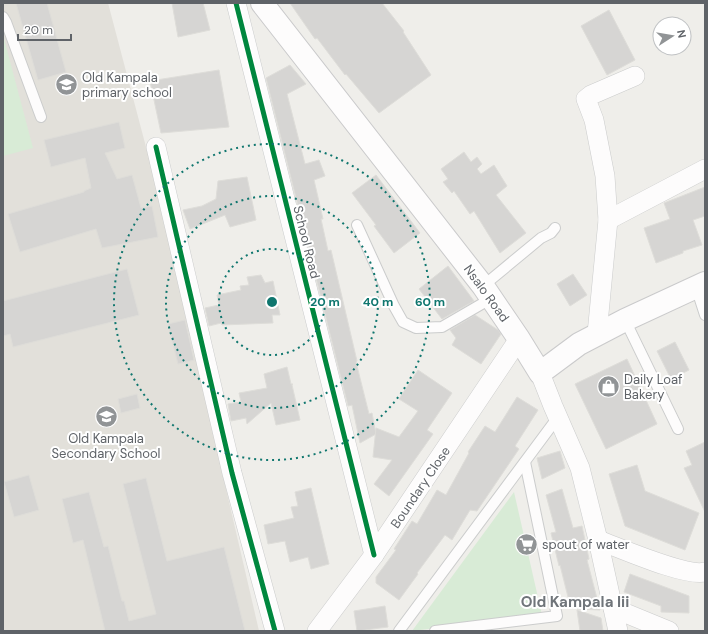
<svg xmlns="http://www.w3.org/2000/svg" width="708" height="634" font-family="'DM Sans',sans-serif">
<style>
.education{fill:#e2e0da}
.green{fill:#d8ebd6}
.building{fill:#d6d5d3;stroke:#deddd9}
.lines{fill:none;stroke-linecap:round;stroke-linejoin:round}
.lane-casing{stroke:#cbcccc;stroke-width:12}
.street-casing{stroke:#cbcccc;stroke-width:20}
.secondary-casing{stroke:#cacacb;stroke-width:24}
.lane{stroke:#fdfcfc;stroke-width:10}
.street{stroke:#fdfcfc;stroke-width:19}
.secondary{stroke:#fdfcfc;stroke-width:22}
.cycleway-casing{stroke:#fff;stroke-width:8}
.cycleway{stroke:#00873e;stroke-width:5}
.ring{fill:none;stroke:#0f766e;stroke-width:2;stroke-dasharray:2 4}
.labels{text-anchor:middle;stroke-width:4;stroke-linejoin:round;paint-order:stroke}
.poi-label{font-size:13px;fill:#5f6368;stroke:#fff;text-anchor:start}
.street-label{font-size:13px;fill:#5f6368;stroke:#fff}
.quarter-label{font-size:15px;font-weight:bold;fill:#70757a;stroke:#fff}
.centre{fill:#0f766e;stroke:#fff;stroke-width:2}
.ring-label{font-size:12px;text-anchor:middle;font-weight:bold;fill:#0f766e;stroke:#fff;stroke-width:4;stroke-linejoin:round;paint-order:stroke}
</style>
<rect width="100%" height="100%" fill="#efeeea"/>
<!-- education -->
<path class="education" d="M3,3H108L151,166L259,631H3Z"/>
<!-- green -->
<g class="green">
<path d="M3,35L33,148L3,156Z"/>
<path d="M514,492L542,615L412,631Z"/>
</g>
<!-- building -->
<g class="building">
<path d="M16,3H47L66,72L38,80Z"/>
<path d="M172,3H203L210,30L178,37Z"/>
<path d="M290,3H382L404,31L403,32L431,75L379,113L346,74L345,75L317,38L315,39Z"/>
<path d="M609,10L635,60L607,75L581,26Z"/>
<path d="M290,65L306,84L287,94L305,164L319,160L325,176L314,180L323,219H321L328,251L331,250L357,361L356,362L369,414L372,413L376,434L360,443L352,405L348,406L266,78Z"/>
<path d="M219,70L229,127L161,133L150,81Z"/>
<path d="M119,122L125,148L105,153L117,179L132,175L141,208L152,206L158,237L102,248L96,229L20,252L8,214L84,192V191L91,188L85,158L51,167L44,140Z"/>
<path d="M464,152L471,162L477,157L482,164L477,169L481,174L494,165L507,186L496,195L526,233L500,253L474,211L470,214L454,191L452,193L443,182L448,179L441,169Z"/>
<path d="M376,175L420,233L394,253L374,226L376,225L352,193Z"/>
<path d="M247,177L256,220L230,227L225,215L190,229L183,210L202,206L216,199L218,181Z"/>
<path d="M705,187V216L693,220L702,245L683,251V253L656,263L644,228L670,219L664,203Z"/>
<path d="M448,266L474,301L442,319L419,289Z"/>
<path d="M127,269L139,315L13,347L10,334L3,336V301Z"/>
<path d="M573,274L587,295L570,306L557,284Z"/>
<path d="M261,275L265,283L273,281L280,315H272L273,323L222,325L221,323L209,326L205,308L219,305L217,295L241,290L240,286L249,285L247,277Z"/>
<path d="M475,315L498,330L501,334L481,364L452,345L456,338L450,330Z"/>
<path d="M185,320L194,360L178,364L168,324Z"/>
<path d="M675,342L689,370L671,379L657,351Z"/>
<path d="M627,359L657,424L606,449L575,384Z"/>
<path d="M287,367L291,384H293L292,385L300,420L276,425L271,403L247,424L246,418L231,421L228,404L241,402L239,393L267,388L264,374Z"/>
<path d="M418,370L452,393L427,430L433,434L389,496L374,484L392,460L373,457L376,428L399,437L418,411L399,399Z"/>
<path d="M137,394L140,408L121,413L118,399Z"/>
<path d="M517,397L538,410L515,446L519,449L477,511L470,510L452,540L445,535L417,573L418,574L399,600L376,583V577L396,550L394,549L412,521L417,524L437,490L446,495L469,453L468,452L485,426L495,432Z"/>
<path d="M705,442V512L684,468L692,465L686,451Z"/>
<path d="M560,451L565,468L542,479L537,458Z"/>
<path d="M637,465L645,491L699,513L685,550L625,526L609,474Z"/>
<path d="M29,475L39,510L14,517L4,482Z"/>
<path d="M146,478L167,561L224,547L245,631H105L83,540L73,543L62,499L89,492L104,547L108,546L122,601H124L129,621L156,614L123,484Z"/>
<path d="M311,488L329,564L311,569L308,557L290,562L285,541L268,544L264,525L294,518L291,507L298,506L295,492Z"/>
<path d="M562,489L573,528L582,526L589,559L587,560L600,610L577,609L576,604L570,605L560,565L559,566L551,533L556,532L546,495Z"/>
<path d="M630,574L689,596V613L661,612V606L624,592Z"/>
<path d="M385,606L388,627L357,631L354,611Z"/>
<path d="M577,610L601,618L603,631H580Z"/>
</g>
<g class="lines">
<defs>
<g id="lane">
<path d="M3,17L6,22L41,117"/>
<path d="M357,225L394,306L403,322L416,328L442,327L492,298"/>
<path d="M483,286L541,238L551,233L555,228"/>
<path d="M696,287L705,315"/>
<path d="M625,320L678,429"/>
<path d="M399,631L558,417"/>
<path d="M435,631L557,616L525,462"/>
</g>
<g id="street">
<path d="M236,3L374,555"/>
<path d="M156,147L232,473L275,631"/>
<path d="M608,220L705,169"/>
<path d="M597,334L608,220L605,176L594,120L586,99L591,95L635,76"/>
<path d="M540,373L553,406L580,468L598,540L618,631"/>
<path d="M598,540C620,548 685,577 705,572"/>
<path d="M613,608L669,631"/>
<path d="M317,631L374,555L519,339"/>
</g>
<path id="secondary" d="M262,3L483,286L519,339L540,373L579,344L625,320L705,283"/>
</defs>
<!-- lane casing -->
<use href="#lane" class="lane-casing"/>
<!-- street casing -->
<use href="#street" class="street-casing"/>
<!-- secondary casing -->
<use href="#secondary" class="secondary-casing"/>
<!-- lane -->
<use href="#lane" class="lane"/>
<!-- street -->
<use href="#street" class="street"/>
<!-- secondary -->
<use href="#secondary" class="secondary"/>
<defs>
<g id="cycleway">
<path d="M236,3L374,555"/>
<path d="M156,147L232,473L275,631"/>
</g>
</defs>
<!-- cycleway casing -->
<use href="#cycleway" class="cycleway-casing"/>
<!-- cycleway -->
<use href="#cycleway" class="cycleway"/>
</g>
<!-- distance rings -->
<g class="ring">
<circle cx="272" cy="302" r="53"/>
<circle cx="272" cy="302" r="106"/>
<circle cx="272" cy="302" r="158"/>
</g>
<!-- icons -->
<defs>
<symbol id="school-disc" viewBox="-11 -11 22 22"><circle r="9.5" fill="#919496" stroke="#fff"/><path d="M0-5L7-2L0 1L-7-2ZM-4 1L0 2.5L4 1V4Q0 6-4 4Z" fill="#fff"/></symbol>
<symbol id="shop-disc" viewBox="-11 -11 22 22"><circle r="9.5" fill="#919496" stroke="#fff"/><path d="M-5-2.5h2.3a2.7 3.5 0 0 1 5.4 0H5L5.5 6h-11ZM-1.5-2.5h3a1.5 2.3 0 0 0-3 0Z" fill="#fff"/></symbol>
<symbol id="supermarket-disc" viewBox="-11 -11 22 22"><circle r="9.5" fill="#919496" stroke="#fff"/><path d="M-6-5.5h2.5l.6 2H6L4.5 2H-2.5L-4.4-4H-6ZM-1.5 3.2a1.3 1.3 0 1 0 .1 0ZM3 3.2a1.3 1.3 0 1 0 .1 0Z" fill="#fff"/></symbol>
</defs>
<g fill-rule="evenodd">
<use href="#school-disc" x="54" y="72" width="25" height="25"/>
<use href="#shop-disc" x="596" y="374" width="25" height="25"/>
<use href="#school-disc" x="94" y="404" width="25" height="25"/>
<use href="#supermarket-disc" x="514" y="532" width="25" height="25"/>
</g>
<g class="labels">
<!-- poi labels -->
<g class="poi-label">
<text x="82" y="82">Old Kampala<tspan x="82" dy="15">primary school</tspan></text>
<text x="624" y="384">Daily Loaf<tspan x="624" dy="15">Bakery</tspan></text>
<text x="106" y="443" text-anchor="middle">Old Kampala<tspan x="106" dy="15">Secondary School</tspan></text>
<text x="542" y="549">spout of water</text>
</g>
<!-- street labels -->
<g class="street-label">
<text transform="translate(307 242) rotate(76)" y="5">School Road</text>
<text transform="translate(487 293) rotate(54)" y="5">Nsalo Road</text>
<text transform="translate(420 487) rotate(-56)" y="5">Boundary Close</text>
</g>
<!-- quarter labels -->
<g class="quarter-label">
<text x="575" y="607">Old Kampala Iii</text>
</g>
</g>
<circle cx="272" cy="302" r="6" class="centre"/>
<g class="ring-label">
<text x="325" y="306">20 m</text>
<text x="378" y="306">40 m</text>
<text x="430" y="306">60 m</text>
</g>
<!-- border -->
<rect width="708" height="634" fill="none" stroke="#5f6368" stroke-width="8"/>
<!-- north arrow -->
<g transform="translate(672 36) rotate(78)"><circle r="19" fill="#ffffff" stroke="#bfc1c3"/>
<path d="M0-3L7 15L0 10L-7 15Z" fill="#919496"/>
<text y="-6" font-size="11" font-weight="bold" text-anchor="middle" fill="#5f6368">N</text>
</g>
<!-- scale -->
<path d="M18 34v6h53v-6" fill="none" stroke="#5f6368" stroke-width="2"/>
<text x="24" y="34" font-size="12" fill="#5f6368" stroke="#ffffff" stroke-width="3" paint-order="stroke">20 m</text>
</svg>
